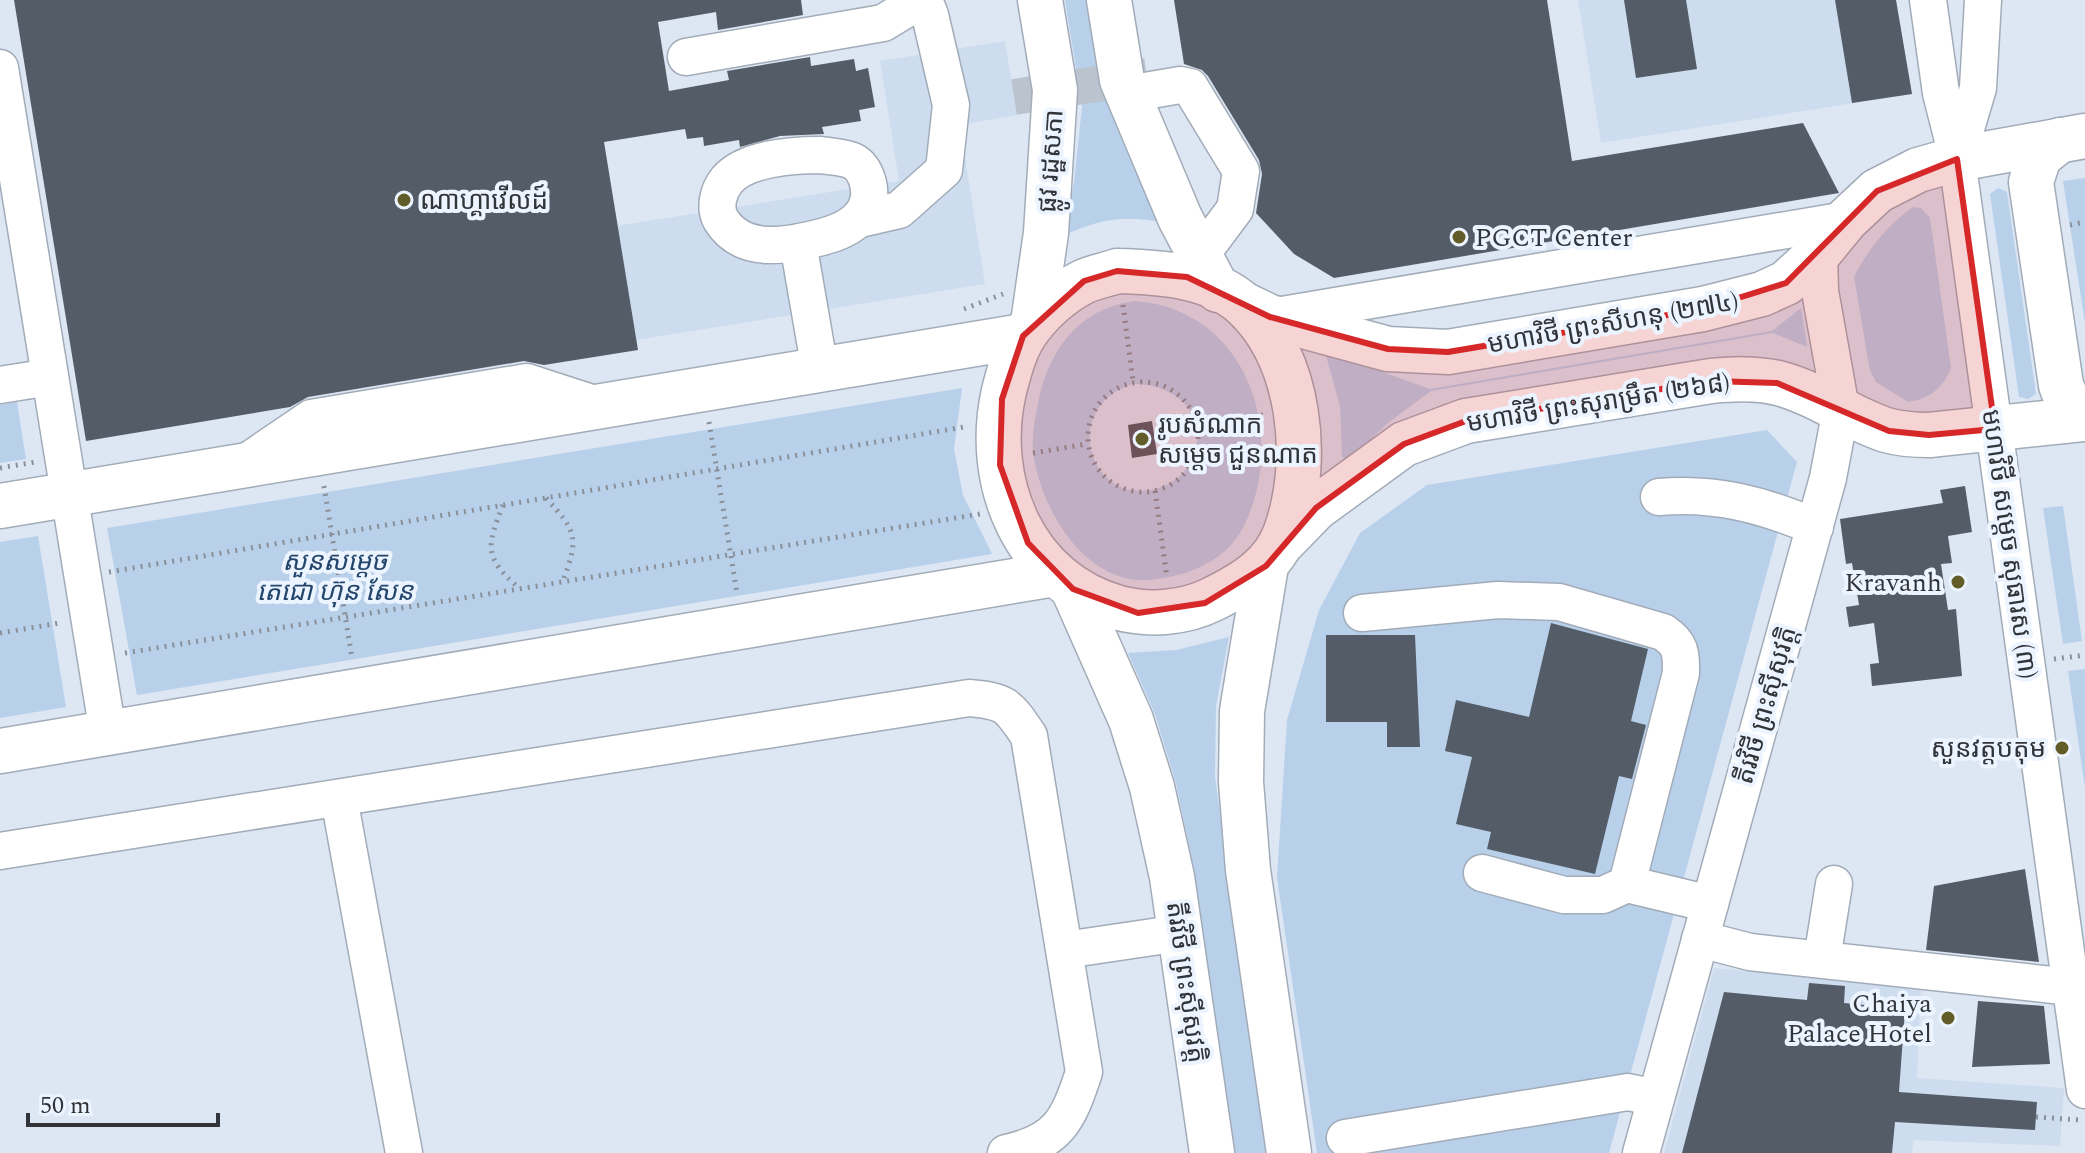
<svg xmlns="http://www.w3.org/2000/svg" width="2085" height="1153" font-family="Spectral,'Noto Sans Khmer',serif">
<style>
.built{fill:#cddcef}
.green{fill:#b9d0eb;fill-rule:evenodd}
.building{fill:#545d67}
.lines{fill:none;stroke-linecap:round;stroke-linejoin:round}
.minor-tunnel{stroke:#bbc3cf;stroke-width:36;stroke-dasharray:36 18;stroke-linecap:butt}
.minor-casing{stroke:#a2acb8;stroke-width:39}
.major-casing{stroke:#a2acb8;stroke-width:47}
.path{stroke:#899099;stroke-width:5;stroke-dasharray:2 6;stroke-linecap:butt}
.minor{stroke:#fff;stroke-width:36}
.major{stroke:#fff;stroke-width:44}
.marked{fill:#d62828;fill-opacity:0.2;stroke:#d62828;stroke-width:6;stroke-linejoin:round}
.poi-dot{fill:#625c29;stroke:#ecf4ff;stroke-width:3}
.labels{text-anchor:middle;stroke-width:8;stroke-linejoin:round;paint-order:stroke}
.street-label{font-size:26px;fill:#31353a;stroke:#ecf4ff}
.poi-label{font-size:26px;fill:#31353a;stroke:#ecf4ff;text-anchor:start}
.park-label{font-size:26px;font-style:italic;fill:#24466c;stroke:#ecf4ff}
</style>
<rect width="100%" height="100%" fill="#dde7f4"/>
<!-- built -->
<g class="built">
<path d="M1578,0H1896L1912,94L1601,143Z"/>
<path d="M1005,41L1017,115L960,125L985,284L194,411L176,296L899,181L880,61Z"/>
<path d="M1714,968L1921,987L1917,1078L2064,1088L2060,1146L1914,1140L1912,1153H1664Z"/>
</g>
<!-- green -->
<g class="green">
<path d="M1065,0H1088L1107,103L1162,223C1126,214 1096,220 1063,236L1074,183L1082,106Z"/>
<path d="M2085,178V323L2063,181Z"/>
<path d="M1998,188L2007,192L2036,394L2028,399L2019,397L1990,194Z"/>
<path d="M1913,207L1921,208L1930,218L1951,368C1943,388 1929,399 1908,402L1876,382L1870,371L1854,277C1866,252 1889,223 1913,207Z"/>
<path d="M1134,301C1246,308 1289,433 1244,526C1230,553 1207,567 1178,575C1165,578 1149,581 1136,580C1078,574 1039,503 1033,451C1032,437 1034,422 1037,409C1046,354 1076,309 1134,301ZM1133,384C1179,383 1214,420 1189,464C1183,475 1173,483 1161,487C1092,512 1056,408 1133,384Z"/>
<path d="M1801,308L1807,347L1773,333L1431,391L1388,423L1351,458L1345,460L1342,456L1340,406L1325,352L1333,346L1377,370L1430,389L1772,331Z"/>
<path d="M962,388L954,449L963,495L992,554L137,695L107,528Z"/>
<path d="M17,402L26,459L0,463V405Z"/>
<path d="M1767,430L1797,462L1609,1153H1317L1277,877L1287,720L1319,610L1360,533L1427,485Z"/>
<path d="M2063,506L2082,641L2063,644L2043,508Z"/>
<path d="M38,536L66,707L0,718V542Z"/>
<path d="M1229,637L1216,706L1215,777L1267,1153H1235L1194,870L1176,783L1155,714L1128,653L1176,650Z"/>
<path d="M2085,669V788L2068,671Z"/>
</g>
<!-- building -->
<g class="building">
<path d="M14,0H801L803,15L718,30L716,12L658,22L669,91L729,80L727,71L810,57L811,66L854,59L856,71L868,68L875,107L859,110L861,121L822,127L824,134L780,136L740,147L739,140L704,146L703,137L687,139L685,129L604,142L638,350L544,365L524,361L308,397L290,407L86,441Z"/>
<path d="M1174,0H1547L1572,161L1803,123L1839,193L1334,278L1294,254L1256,213L1262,174L1259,160L1208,76L1202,70L1184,64Z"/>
<path d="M1624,0H1686L1697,69L1636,78Z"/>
<path d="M1835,0H1896L1912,94L1852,103Z"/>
<path d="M1152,421L1157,454L1132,458L1128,425Z"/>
<path d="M1965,486L1972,532L1948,536L1952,563L1941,564L1948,610L1956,609L1962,676L1872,686L1870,664L1879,663L1874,623L1849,627L1846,607L1859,605L1852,563L1846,564L1840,519L1943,503L1940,490Z"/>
<path d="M1551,623L1648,649L1631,721L1646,725L1632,779L1619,776L1595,874L1487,849L1491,832L1456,824L1472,757L1445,751L1456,700L1529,717Z"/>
<path d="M1326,635H1415L1420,747H1387V722H1326Z"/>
<path d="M2025,869L2039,962L1926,950L1934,886Z"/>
<path d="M1809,983L1845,986L1844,1003L1905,1009L1899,1092L2037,1102L2035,1130L1895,1122L1892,1153H1682L1724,992L1807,1000Z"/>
<path d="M1978,1001L2044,1006L2050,1064L1972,1067Z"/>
</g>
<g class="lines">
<!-- minor-tunnel -->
<path class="minor-tunnel" d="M1014,97L1147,76"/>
<defs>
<g id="minor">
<path d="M1928,0L1941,93L1957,156"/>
<path d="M1983,0L1978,88L1957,159L2085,1090"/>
<path d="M686,57L883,23L906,9L912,0"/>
<path d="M0,68L108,733"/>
<path d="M1128,94L1180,85L1190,87L1241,171L1235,209L1200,256"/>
<path d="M820,155C829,156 841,157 850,160C865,165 872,187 868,202C863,222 841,232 822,237C787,246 743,255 721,220C714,208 718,191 727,180C746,158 793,155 820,155Z"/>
<path d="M860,219L899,210L944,170L951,105L930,15L924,0"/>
<path d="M798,243L820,370"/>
<path d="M1276,316L1846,220"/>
<path d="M0,385L50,377"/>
<path d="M245,463L311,418L527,382L601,406"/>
<path d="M1659,497C1715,492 1764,505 1815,527"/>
<path d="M1362,613L1498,600L1559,602L1663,632C1681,644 1681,652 1681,673L1627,884L1603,895H1564L1482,873"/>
<path d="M339,798L404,1153"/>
<path d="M0,851L969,698C1006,701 1008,705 1029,736L1084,1072C1068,1121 1058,1142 1006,1153"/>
<path d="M1627,884L1710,904"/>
<path d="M1700,939L1750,952L2071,987"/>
<path d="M1065,950L1180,933"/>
<path d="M1822,959L1834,884"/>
<path d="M1345,1138L1628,1092L1656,1098"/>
<path d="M1641,1153L1828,478L1841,409L1820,291L1819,253"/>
</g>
<g id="major">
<path d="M1109,0L1122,80L1180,218L1218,290"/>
<path d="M2060,140L2039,157L2031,182L2061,385C2066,399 2071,409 2085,415"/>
<path d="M1117,271C1159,272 1211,275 1244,305C1301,359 1311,460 1286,531C1274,566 1245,583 1213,599C1185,613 1150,616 1119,608C1024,582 983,482 1004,391C1009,372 1014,351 1025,334C1038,314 1061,293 1083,282C1093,277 1106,275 1117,271Z"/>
<path d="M1243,304L1270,317L1388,349L1448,352L1703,309L1762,294L1786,283L1819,253L1846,220L1877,191L1918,170L1957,159L2085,136"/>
<path d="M1033,323L1046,233L1055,90L1040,0"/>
<path d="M0,506L1023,336"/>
<path d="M1284,541L1316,508L1404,444L1466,421L1711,381C1734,379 1755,378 1778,383C1817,393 1849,418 1886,430C1900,434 1915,435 1929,435L2085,419"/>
<path d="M1266,566L1242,711L1241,782L1248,870L1289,1153"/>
<path d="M1073,589L1131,720L1152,787L1172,877L1212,1153"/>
<path d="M0,751L1055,574"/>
</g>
</defs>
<!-- minor casing -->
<use href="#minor" class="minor-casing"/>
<!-- major casing -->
<use href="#major" class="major-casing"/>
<!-- path -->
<g class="path">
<path d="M2070,225L2085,222"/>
<path d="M1123,305L1133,382"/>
<path d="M964,309L1003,294"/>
<circle cx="1143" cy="437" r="55"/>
<path d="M709,422L737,593"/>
<path d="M1198,426L1263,415"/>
<path d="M1033,453L1087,444"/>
<path d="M0,468L35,462"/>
<path d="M324,486L352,658"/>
<path d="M1155,491L1167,578"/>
<path d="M546,498C577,532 579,537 563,581"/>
<path d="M503,505C487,546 483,557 519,588"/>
<path d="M109,572L964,427"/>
<path d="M0,633L60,623"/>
<path d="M125,653L980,514"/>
<path d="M2054,659L2085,655"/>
<path d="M2036,1117L2080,1120"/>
</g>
<!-- minor -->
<use href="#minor" class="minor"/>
<!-- major -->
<use href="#major" class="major"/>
</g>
<!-- marked area -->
<path class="marked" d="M1957,159L1995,429L1929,435L1889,431L1777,383L1711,381L1466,421L1404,444L1316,508L1266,566L1205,603L1138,613L1073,589L1028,543L1000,465L1002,399L1023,336L1084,281L1117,271L1187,277L1270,317L1388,349L1448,352L1703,309L1786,283L1877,191Z"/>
<!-- markers -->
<g class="poi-dot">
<circle cx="404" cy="200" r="8"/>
<circle cx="1459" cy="237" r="8"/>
<circle cx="1142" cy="439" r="8"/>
<circle cx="1958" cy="582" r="8"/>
<circle cx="2062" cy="748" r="8"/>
<circle cx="1948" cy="1018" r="8"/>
</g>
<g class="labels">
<!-- street labels -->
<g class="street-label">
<text transform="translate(1050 161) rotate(-86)" y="9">ផ្លូវ រដ្ឋសភា</text>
<text transform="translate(1613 322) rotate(-10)" y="9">មហាវិថី ព្រះសីហនុ (២៧៤)</text>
<text transform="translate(1598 402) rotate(-9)" y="9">មហាវិថី ព្រះសុរាម្រឹត (២៦៨)</text>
<text transform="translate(2010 544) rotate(82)" y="9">មហាវិថី សម្តេច សុធារស (៣)</text>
<text transform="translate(1765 705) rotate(-74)" y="9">តីរវិថី ព្រះស៊ីសុវត្តិ</text>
<text transform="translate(1187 982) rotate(82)" y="9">តីរវិថី ព្រះស៊ីសុវត្តិ</text>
</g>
<!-- poi labels -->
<g class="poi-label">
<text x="420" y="209">ណាហ្គាវើលដ៍</text>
<text x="1475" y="246">PGCT Center</text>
<text x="1158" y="433">រូបសំណាក<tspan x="1158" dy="30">សម្ដេច ជួនណាត</tspan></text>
<text x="1942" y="591" text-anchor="end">Kravanh</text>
<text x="2046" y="757" text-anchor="end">សួនវត្តបតុម</text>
<text x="1932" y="1012" text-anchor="end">Chaiya<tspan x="1932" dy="30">Palace Hotel</tspan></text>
</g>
<!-- park labels -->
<g class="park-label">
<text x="335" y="570">សួនសម្តេច<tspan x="335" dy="30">តេជោ ហ៊ុន សែន</tspan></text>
</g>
</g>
<!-- scale -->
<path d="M28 1113v12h190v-12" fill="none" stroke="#31353a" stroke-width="4"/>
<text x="40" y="1113" font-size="24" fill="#31353a" stroke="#ecf4ff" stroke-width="6" paint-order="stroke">50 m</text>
</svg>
